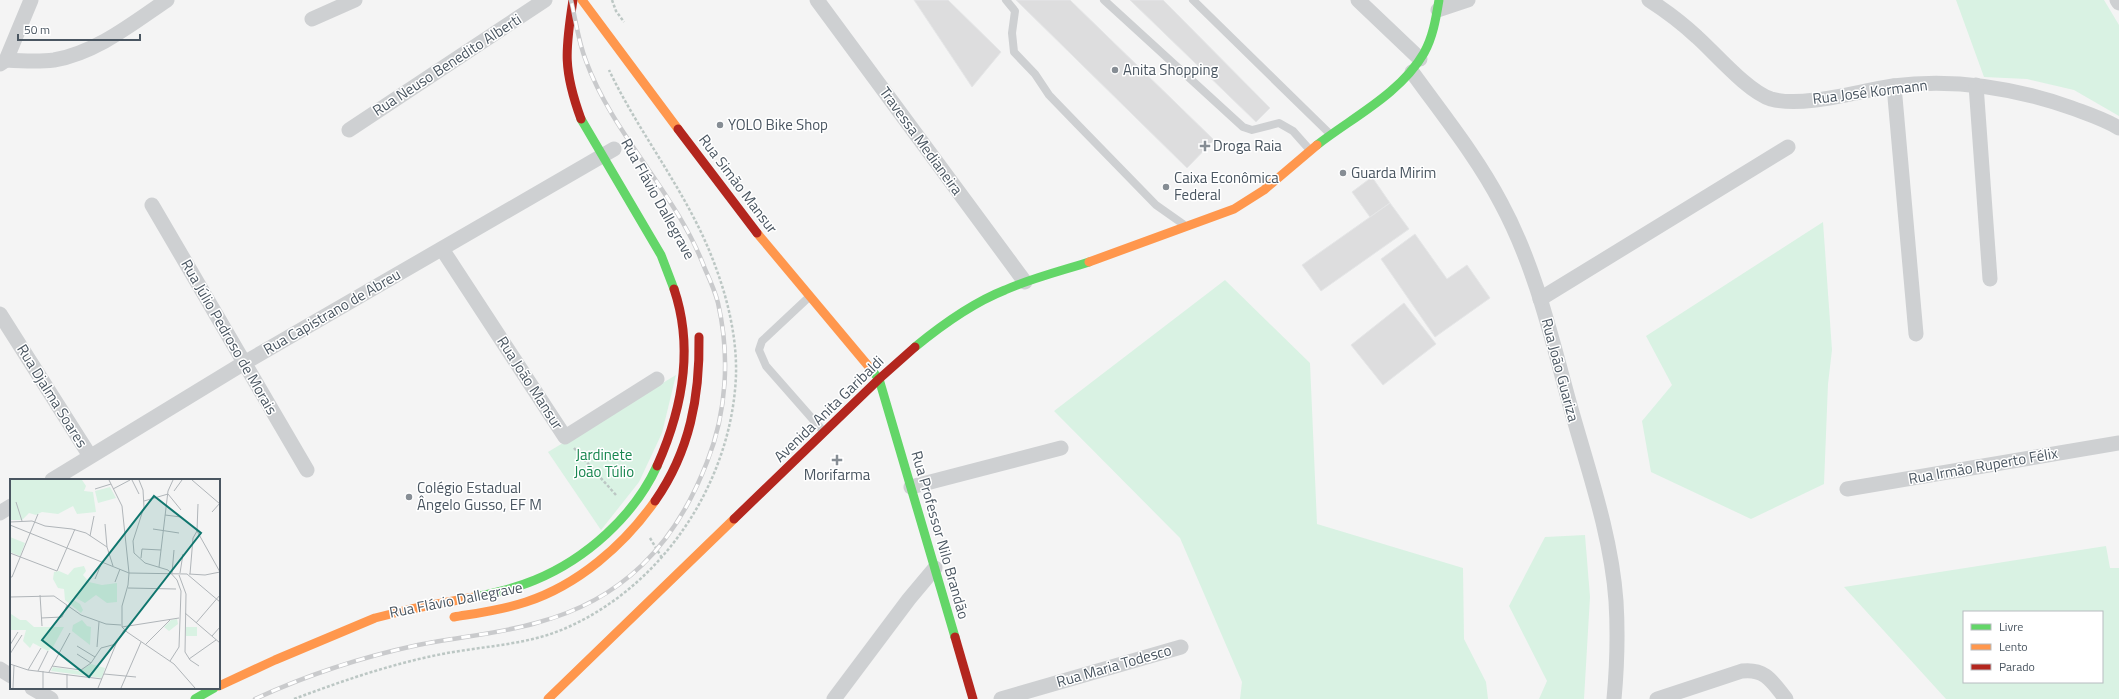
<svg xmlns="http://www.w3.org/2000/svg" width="2119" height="699" font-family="'Titillium Web',sans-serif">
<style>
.green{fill:#d9f2e3;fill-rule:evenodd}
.building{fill:#ddddde;stroke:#e5e6e7}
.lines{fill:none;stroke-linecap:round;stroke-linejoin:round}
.path{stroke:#bcc7c4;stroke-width:2.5;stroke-dasharray:3 2;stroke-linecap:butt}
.lane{stroke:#ced0d2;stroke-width:8}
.street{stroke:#ced0d2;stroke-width:15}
.fast{stroke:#63d668;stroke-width:9}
.slow{stroke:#ff974d;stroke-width:9}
.jam{stroke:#b3261e;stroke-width:9}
.rail-casing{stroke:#c9cacc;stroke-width:4.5}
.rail{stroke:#fff;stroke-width:3;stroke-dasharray:9;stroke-linecap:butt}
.poi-dot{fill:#868d94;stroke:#fff;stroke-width:1.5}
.labels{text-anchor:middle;stroke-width:3;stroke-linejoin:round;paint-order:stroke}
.street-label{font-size:15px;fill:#4a5661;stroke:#fff}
.poi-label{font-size:15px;fill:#4a5661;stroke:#fff;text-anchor:start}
.park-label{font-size:15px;fill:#17864f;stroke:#fff}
.inset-road{fill:none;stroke:#b0b5b9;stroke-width:1}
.view{fill:#0f766e;fill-opacity:0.15;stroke:#0f766e;stroke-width:2}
.inset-edge{fill:none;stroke:#4a5661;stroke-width:2}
</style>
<rect width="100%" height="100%" fill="#f4f4f4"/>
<!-- green -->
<g class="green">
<path d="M1956,0H2104L2119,25V116L2074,90L2027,79L1984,77Z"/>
<path d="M1823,222L1832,350L1828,384L1824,484L1751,519L1651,472L1642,421L1672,385L1646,336Z"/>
<path d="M1225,280L1310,363L1317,524L1463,568L1464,639L1486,682L1488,699H1240L1242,682L1180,538L1054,411Z"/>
<path d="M676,375L662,433L639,482L601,530L548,452Z"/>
<path d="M1585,535L1590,597L1584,699H1539L1547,681L1509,606L1545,537Z"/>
<path d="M2106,546L2110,568H2119V699H1946L1844,587ZM1964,612H2102V682H1964Z"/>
</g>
<!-- building -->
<g class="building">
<path d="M914,0H948L1001,52L972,87Z"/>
<path d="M1016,0H1070L1214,140L1187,168Z"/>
<path d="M1130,0H1163L1270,108L1256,122Z"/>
<path d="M1372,177L1390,203L1370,217L1352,192Z"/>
<path d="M1390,203L1409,229L1321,291L1302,265Z"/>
<path d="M1415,234L1447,279L1467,265L1490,298L1435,337L1381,259Z"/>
<path d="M1404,303L1436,344L1383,385L1351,345Z"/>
</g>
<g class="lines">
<!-- path -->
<g class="path">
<path d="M612,0L616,11L624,22"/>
<path d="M574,448L616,495"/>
<path d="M650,538L662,558"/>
<path d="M294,699C342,681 391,664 442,654C483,646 528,645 566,628C664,585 732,481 736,375C737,336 727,296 713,260C687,192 640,135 609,70"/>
</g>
<!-- lane -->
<g class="lane">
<path d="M1006,0L1015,11L1012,33L1014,52L1035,74L1049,95L1079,126L1156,205L1183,224"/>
<path d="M1104,0L1243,127L1252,130L1279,123L1293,131L1309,149"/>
<path d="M1193,0L1329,133"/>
<path d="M809,297L762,341L759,350L766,366L824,432"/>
</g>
<!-- street -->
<g class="street">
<path d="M817,0L1025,282"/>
<path d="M1358,0L1420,59"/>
<path d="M1649,0C1666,11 1682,23 1697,37C1715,53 1748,92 1771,99C1804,108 1858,91 1893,86C1954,78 2015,88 2072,108C2088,114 2104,119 2119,128"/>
<path d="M2117,0L2119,3"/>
<path d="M1438,10L1468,0"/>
<path d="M312,19L355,0"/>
<path d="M6,60C22,61 38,62 54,60C96,53 133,23 167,0"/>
<path d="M0,64L6,60L31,0"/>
<path d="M1412,72C1443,115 1477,157 1501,203C1534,264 1550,332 1568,398C1586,464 1611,532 1616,601C1618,634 1617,667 1614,699"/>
<path d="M1976,85L1990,279"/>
<path d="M1894,86L1916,334"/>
<path d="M349,130L545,0"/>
<path d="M152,205L307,470"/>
<path d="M442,249L565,437L657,379"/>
<path d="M1540,299L1788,147"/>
<path d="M0,314L90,456"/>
<path d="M52,480L244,363L614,149"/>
<path d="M911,487L1061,448"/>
<path d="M1847,489L2119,443"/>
<path d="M0,513L11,506"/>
<path d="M0,669L11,676"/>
<path d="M32,688L51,699"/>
<path d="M834,699L909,599L935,568"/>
<path d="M1001,699L1181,647"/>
<path d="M1657,699L1742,671C1766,668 1773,683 1786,699"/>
</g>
<!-- fast -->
<g class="fast">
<path d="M581,119L661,255L674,289"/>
<path d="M1317,145C1353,117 1400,94 1424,53C1433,37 1436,18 1439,0"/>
<path d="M915,347C943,324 972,303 1005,290C1032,278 1061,271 1089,262"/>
<path d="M870,368L879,379L955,637"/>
<path d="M474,597C495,593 516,588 535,580C586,559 634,516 657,466"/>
<path d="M195,699L214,688"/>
</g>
<!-- slow -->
<g class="slow">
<path d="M582,0L678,129"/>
<path d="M757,233L870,368"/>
<path d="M1089,262L1234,209L1264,190L1317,145"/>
<path d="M454,617C478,613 502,610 526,602C578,585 624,545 655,501"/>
<path d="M219,686L275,660L375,618L411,609L474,597"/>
<path d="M548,699L734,519"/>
</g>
<!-- jam -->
<g class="jam">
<path d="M573,0C565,51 563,70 581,119"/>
<path d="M678,129L757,233"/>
<path d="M657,466C682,410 694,348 674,289"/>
<path d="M655,501C690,451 700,396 699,337"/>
<path d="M734,519L879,379L915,347"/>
<path d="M955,637L973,699"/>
</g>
<defs>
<path id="rail" d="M255,699C307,675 362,657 418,645C457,637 498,634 536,623C623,600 675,545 707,462C727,412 730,355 718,303C715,291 710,280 705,269C677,194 613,135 586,61C578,41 576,21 571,0"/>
</defs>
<!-- rail casing -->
<use href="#rail" class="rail-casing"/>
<!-- rail -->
<use href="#rail" class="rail"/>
</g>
<!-- markers -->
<g class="poi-dot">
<circle cx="1115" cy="70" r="4"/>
<circle cx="720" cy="125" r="4"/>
<path d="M1203 140h4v4h4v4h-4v4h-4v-4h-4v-4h4z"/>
<circle cx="1343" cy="173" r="4"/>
<circle cx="1166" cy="187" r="4"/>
<path d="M835 454h4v4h4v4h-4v4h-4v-4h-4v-4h4z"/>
<circle cx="409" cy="497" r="4"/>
</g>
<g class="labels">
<!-- street labels -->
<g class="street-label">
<text transform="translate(447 65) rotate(-33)" y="5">Rua Neuso Benedito Alberti</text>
<text transform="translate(1870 92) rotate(-7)" y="5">Rua José Kormann</text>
<text transform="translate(921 141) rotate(54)" y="5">Travessa Medianeira</text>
<text transform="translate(738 184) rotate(53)" y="5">Rua Simão Mansur</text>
<text transform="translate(658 199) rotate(61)" y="5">Rua Flávio Dallegrave</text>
<text transform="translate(332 312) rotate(-30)" y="5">Rua Capistrano de Abreu</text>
<text transform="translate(229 337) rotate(60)" y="5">Rua Júlio Pedroso de Morais</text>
<text transform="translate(1560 370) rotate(75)" y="5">Rua João Guariza</text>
<text transform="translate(530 383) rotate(57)" y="5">Rua João Mansur</text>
<text transform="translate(52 396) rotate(58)" y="5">Rua Djalma Soares</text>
<text transform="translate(829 409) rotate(-44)" y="5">Avenida Anita Garibaldi</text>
<text transform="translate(1983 466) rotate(-10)" y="5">Rua Irmão Ruperto Félix</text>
<text transform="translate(940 535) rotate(74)" y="5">Rua Professor Nilo Brandão</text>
<text transform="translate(456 600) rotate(-11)" y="5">Rua Flávio Dallegrave</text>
<text transform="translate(1114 666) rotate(-16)" y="5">Rua Maria Todesco</text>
</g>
<!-- poi labels -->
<g class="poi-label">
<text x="1123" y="75">Anita Shopping</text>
<text x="728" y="130">YOLO Bike Shop</text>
<text x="1213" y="151">Droga Raia</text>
<text x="1351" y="178">Guarda Mirim</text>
<text x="1174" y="183">Caixa Econômica<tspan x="1174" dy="17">Federal</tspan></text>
<text x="837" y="480" text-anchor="middle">Morifarma</text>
<text x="417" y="493">Colégio Estadual<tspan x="417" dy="17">Ângelo Gusso, EF M</tspan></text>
</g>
<!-- park labels -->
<g class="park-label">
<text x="604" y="460">Jardinete<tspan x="604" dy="17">João Túlio</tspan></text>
</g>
</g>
<!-- overview -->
<g transform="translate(10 479)">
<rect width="210" height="210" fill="#f4f4f4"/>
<path d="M0,1H72L76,7L74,12L83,13L86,33L67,35L63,27L48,35L32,33L26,36L19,34L12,41H0ZM100,8L106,19L88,24L85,12ZM0,58L15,64L10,77L0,73ZM74,87L76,92L73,96L79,103L92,106L107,104V123L97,124L86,116L75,124L64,118L62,120L70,125L73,131L71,134L55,121L54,110L48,109L43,100L44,93L49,92L58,96L64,89ZM0,132L1,135L10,141H16L24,148H54L43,168L38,172L23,164L20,169L13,162L16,151H0ZM167,140L168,145L159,152L154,148L161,141ZM72,141L77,147L81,148L80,166L62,152L63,146ZM176,148H187V157H176ZM81,185L95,189L92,199L41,192L43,188L69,192Z" fill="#d9f2e3"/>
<path class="inset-road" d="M99,1L112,27L119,94L118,106L112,127V148L117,153L164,185L185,209M122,1L129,15M129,1L133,11L134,28L123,62L124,74L135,84L158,91L167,101L171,112L169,168L160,182M182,1L210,25M85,10L101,5M103,10L120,1M164,12L172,1M134,22L158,15L171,31M6,23L12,42M188,25L187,52L210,93M202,33L210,24M155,36L171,38M0,43L22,42L35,47L62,50L76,54L97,68L103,87M95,45L97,68M0,46L119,94L177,95L210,123M143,50L169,54M80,57L84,37M0,74L47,92L65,50M131,79L132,70L151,71M149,88L158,12L163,1M162,94L164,71M170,94L173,75M179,95L195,96L210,93M180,95L183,59L187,52M169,96L176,115L175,173L180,181L189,187M0,98H2L28,35M85,100L92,83M105,103L110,90M118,109L166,110M30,116L32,147M0,118L44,117L71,136L96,145L111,146M175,134L210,164M31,139L52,138L57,126M186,144L210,116M112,148L169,139M202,157L210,148M0,166L8,153M135,166L160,141M67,167L85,178M87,168L89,143M0,175L12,156M67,175L81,184M179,180L206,161M0,185L18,191L92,200M42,187L71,191L81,184L91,169L106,165L114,151M18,191L31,169M28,192L38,172M39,193L60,154M94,195L126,198M3,209L4,186M33,209V192M57,209V195M88,209L106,165M111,209L131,163"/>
<path class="view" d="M144,17L191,54L79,198L32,161Z"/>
<rect width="210" height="210" class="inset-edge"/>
</g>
<!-- legend -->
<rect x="1963" y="611" width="140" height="72" fill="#ffffff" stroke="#b7bbc0"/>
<rect x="1971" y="624" width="20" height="6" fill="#63d668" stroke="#b7bbc0"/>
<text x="1999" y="631" font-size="12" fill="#4a5661">Livre</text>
<rect x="1971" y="644" width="20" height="6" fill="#ff974d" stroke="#b7bbc0"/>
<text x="1999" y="651" font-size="12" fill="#4a5661">Lento</text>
<rect x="1971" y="664" width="20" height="6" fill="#b3261e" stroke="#b7bbc0"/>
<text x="1999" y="671" font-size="12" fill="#4a5661">Parado</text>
<!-- scale -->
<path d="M18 34v6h122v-6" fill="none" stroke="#4a5661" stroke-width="2"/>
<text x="24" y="34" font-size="12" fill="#4a5661" stroke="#ffffff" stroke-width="3" paint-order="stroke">50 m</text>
</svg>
